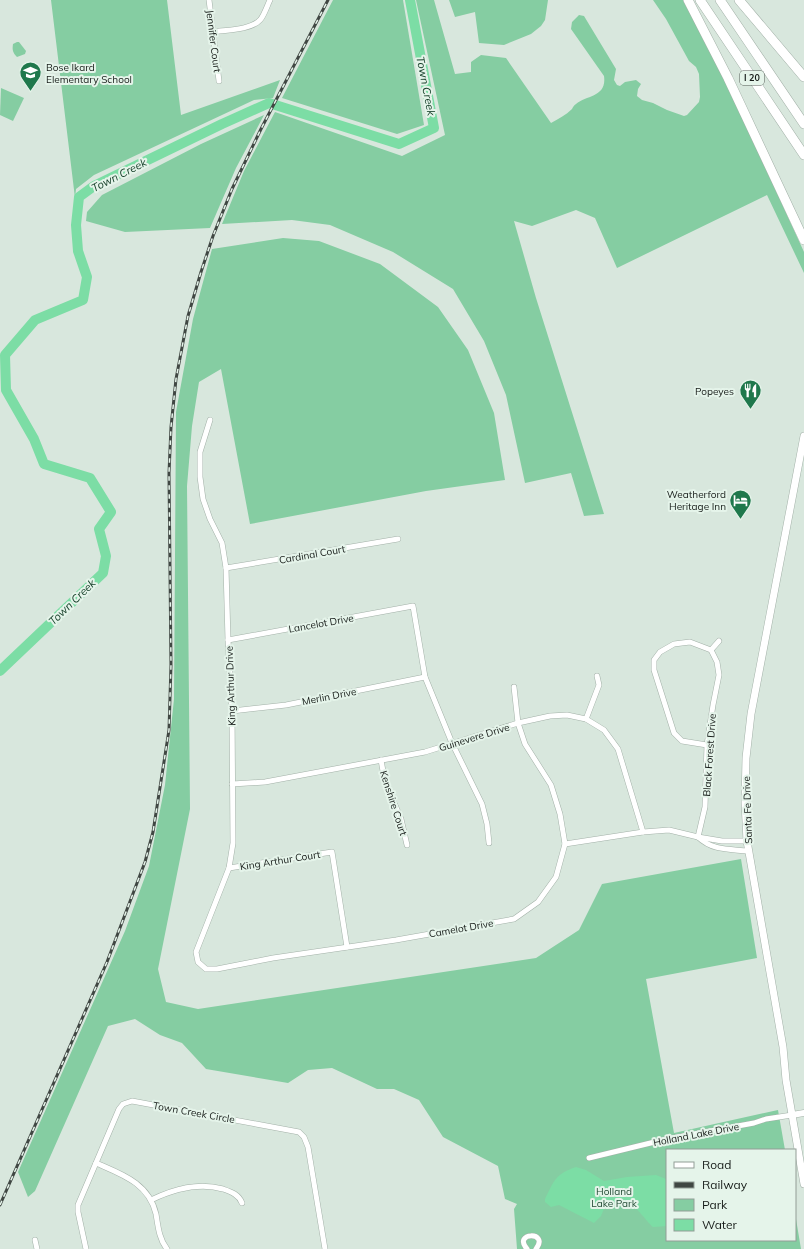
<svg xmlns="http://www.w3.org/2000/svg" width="804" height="1249" font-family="Mulish,sans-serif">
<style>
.green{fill:#85cda2}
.water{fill:#7cdda5}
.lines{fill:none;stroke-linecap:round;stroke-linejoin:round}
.river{stroke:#7cdda5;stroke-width:10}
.minor-casing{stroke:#a3b1a8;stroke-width:6}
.tertiary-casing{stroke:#a3b1a8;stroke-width:7}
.secondary-casing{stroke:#a3b1a8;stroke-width:8}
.motorway-casing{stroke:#a3b1a8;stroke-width:10}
.minor{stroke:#fff;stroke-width:5}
.tertiary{stroke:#fff;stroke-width:6}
.secondary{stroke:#fff;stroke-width:7}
.motorway{stroke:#fff;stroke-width:9}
.rail-casing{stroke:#404743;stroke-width:3}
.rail{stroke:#e5f4ea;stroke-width:1.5;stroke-dasharray:4.5;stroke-linecap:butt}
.labels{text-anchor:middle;stroke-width:4;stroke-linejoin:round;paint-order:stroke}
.shield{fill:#e5f4ea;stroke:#545c57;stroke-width:1}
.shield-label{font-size:9px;font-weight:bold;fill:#161b18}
.street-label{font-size:10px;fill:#161b18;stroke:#e5f4ea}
.poi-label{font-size:10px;fill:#161b18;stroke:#e5f4ea;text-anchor:end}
.park-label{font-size:10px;fill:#214a33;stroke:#e5f4ea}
.water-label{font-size:11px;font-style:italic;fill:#17402a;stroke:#e5f4ea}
</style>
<rect width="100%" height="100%" fill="#d8e7dd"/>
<!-- green -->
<g class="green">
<path d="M51,0H167L181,115L280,80L273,98L254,100L94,175L76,189L75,198Z"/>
<path d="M333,0H403L424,125L397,134L282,98Z"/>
<path d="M416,0H434L455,74L471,72V62L481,55L506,58L551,123C558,119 566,115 572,109C573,107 574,105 576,104C587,95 607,97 604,76L571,29L572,22L579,15L584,16L616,69L614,80L617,85L620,86L625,82L636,80L641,84L638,89L637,96L642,100L653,103L667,110L684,116L687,115L699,102L700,97L699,74L696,67L689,61L666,19L653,0H685L745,123L804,252V273L767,195L617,268L595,218L576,210L532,226L514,221L536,298L604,514L584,516L571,473L525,483L506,395L484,341L453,289L393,252L330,225L292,220L222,224L244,171L275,112L402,156L445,135Z"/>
<path d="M449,0H548L545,20L541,26L531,34L504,45L479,43L475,12L455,17Z"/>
<path d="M17,42H19L26,51L25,54L17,57C13,53 12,50 13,44Z"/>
<path d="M1,88L24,98L13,121L0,115Z"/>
<path d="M264,115L236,168L210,228L125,232L86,221L87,212L102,195L201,144Z"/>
<path d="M283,238L319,241L380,264L438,307L468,350L494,413L505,480L426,491L250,524L221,369L199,382L192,426L187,486L190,809L158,969L166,1002L198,1009L536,958L579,930L602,884L741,859L757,958L646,979L674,1133L778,1110L785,1150H667V1240H795V1213L801,1249H517L514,1209L517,1204L505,1199L498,1166L443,1137L419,1100L394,1089H377L332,1068L308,1070L288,1083L206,1069L182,1043L160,1035L135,1019L108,1026L35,1191L28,1197L18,1172L125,931L149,866L165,785L174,699L176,412L193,319L212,249Z"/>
</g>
<!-- water -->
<path class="water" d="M576,1167L586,1170L604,1181L627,1177L656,1175L666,1179L667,1181V1226L653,1227C648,1223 638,1209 634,1207C629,1206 623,1207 618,1206C614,1206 611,1204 606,1204L601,1216L594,1223L559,1205L551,1207L545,1202V1199C554,1181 555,1174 576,1167Z"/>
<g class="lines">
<!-- river -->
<path class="river" d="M0,671L103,573L106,556L99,529L111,512L90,478L44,464L34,439L6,390L5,355L35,320L83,300L87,277L78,251L76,225L79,197L94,186L222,124L269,103L399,144L434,128L410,0"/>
<defs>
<g id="minor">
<path d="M209,0L219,81"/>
<path d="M213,32C225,30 251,30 260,20C264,16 267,6 270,0"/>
<path d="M210,420L200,452V477L203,499L210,519L222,543L226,568L228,640L232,711L233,843L229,868L196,952L198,962L206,969H217L273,958L396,940L514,919L538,902L556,877L565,844L560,814L551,785L525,744L518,723L514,687"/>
<path d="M226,568L398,539"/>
<path d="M228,640L413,606L425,677L452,743L482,804L487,824L489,843"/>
<path d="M711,650L719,641"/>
<path d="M232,711L286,705L425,677"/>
<path d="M586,719L599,685L597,676"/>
<path d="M707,745L682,741L674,733L654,670V660L660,652L674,644L690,642L711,650"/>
<path d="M381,760L385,782L401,819L407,845"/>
<path d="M232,784L265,782L425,752L518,723L550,716L567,715L586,719L604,730L618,749L643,832"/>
<path d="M698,837L705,807L707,745L713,705L719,675L717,662L711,650"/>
<path d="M698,837C713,851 729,849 748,851"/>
<path d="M565,844L643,832L669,830L698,837L722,841H747"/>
<path d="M229,868L332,852L347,947"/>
<path d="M589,1158L667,1139L754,1123L766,1119L792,1115"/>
<path d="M96,1163C121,1174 149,1183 156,1214C158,1226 159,1239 167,1249"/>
<path d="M151,1200C174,1189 198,1182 223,1189C232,1192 239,1195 242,1203"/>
<path d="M35,1240L37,1249"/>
<path d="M86,1249L78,1212V1205L119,1109L123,1104L132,1101L299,1132L304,1137L308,1147L325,1249"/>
<path d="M527,1249C512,1232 550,1231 536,1249"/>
</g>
<path id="tertiary" d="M792,1115L804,1113"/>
<path id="secondary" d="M804,436L751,714L746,758L745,802L747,841L783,1047L786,1080L804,1184"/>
<g id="motorway">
<path d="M688,0L728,78L804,240"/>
<path d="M700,0L804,155"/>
<path d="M720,0L804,124"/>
<path d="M739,0L804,77"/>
</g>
</defs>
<!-- minor casing -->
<use href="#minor" class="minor-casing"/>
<!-- tertiary casing -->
<use href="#tertiary" class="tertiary-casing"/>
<!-- secondary casing -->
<use href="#secondary" class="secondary-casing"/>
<!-- motorway casing -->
<use href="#motorway" class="motorway-casing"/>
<!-- minor -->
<use href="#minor" class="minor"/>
<!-- tertiary -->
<use href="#tertiary" class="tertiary"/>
<!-- secondary -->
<use href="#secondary" class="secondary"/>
<!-- motorway -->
<use href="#motorway" class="motorway"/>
<defs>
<path id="rail" d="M0,1205L107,962L145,862L153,832L169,730L171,665L169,473L171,427L176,379L188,316L201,272L213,236L232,189L261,129L328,0"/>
</defs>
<!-- rail casing -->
<use href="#rail" class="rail-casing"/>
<!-- rail -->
<use href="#rail" class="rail"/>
</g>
<!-- icons -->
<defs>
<symbol id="school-pin" viewBox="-11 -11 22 30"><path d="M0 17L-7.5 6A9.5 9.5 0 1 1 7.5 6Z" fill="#1f784c" stroke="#e5f4ea"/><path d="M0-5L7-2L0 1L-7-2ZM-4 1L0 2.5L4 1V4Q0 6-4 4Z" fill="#fff"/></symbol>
<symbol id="restaurant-pin" viewBox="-11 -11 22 30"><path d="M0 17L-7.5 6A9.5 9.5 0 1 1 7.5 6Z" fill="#1f784c" stroke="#e5f4ea"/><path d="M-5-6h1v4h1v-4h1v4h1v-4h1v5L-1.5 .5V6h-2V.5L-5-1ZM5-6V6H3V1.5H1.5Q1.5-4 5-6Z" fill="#fff"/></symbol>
<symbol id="hotel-pin" viewBox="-11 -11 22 30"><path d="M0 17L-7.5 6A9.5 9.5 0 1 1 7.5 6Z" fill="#1f784c" stroke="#e5f4ea"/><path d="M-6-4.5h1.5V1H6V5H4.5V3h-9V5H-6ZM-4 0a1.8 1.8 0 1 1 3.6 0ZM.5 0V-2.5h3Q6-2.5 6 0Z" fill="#fff"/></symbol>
</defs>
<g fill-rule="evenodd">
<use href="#school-pin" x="18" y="60" width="25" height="34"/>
<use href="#restaurant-pin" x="738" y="378" width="25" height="34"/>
<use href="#hotel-pin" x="728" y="488" width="25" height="34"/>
</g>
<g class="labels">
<!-- shield labels -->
<rect class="shield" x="740" y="71" width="24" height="14" rx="3"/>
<g class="shield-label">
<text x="752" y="81">I 20</text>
</g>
<!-- street labels -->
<g class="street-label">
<text transform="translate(214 41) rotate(83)" y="4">Jennifer Court</text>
<text transform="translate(312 554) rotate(-10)" y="4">Cardinal Court</text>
<text transform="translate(321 623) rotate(-10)" y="4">Lancelot Drive</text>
<text transform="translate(230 686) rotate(-92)" y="4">King Arthur Drive</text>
<text transform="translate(329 696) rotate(-11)" y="4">Merlin Drive</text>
<text transform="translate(474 737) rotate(-17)" y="4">Guinevere Drive</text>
<text transform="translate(709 755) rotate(-86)" y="4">Black Forest Drive</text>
<text transform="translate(394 803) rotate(72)" y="4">Kenshire Court</text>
<text transform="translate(747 810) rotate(-92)" y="4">Santa Fe Drive</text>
<text transform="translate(280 860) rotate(-9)" y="4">King Arthur Court</text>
<text transform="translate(461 928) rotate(-10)" y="4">Camelot Drive</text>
<text transform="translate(194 1112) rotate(10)" y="4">Town Creek Circle</text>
<text transform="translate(696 1134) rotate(-11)" y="4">Holland Lake Drive</text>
</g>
<!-- poi labels -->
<g class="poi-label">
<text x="46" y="71" text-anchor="start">Bose Ikard<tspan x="46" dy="12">Elementary School</tspan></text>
<text x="734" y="395">Popeyes</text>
<text x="726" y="498">Weatherford<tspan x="726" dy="12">Heritage Inn</tspan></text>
</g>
<!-- park labels -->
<g class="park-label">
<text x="614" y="1195">Holland<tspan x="614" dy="12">Lake Park</tspan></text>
</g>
<!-- water labels -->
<g class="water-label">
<text transform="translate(426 86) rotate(79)" y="4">Town Creek</text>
<text transform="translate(119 175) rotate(-27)" y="4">Town Creek</text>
<text transform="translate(72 602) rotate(-44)" y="4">Town Creek</text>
</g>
</g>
<!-- legend -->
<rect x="666" y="1149" width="130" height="92" fill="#e5f4ea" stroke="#929d96"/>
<rect x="674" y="1162" width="20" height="6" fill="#ffffff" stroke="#929d96"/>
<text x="702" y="1169" font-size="12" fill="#161b18">Road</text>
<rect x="674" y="1182" width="20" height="6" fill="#404743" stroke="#929d96"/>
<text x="702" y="1189" font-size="12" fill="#161b18">Railway</text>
<rect x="674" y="1199" width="20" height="12" fill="#85cda2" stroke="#929d96"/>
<text x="702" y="1209" font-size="12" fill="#161b18">Park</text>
<rect x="674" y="1219" width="20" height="12" fill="#7cdda5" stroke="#929d96"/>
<text x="702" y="1229" font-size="12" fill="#161b18">Water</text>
</svg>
